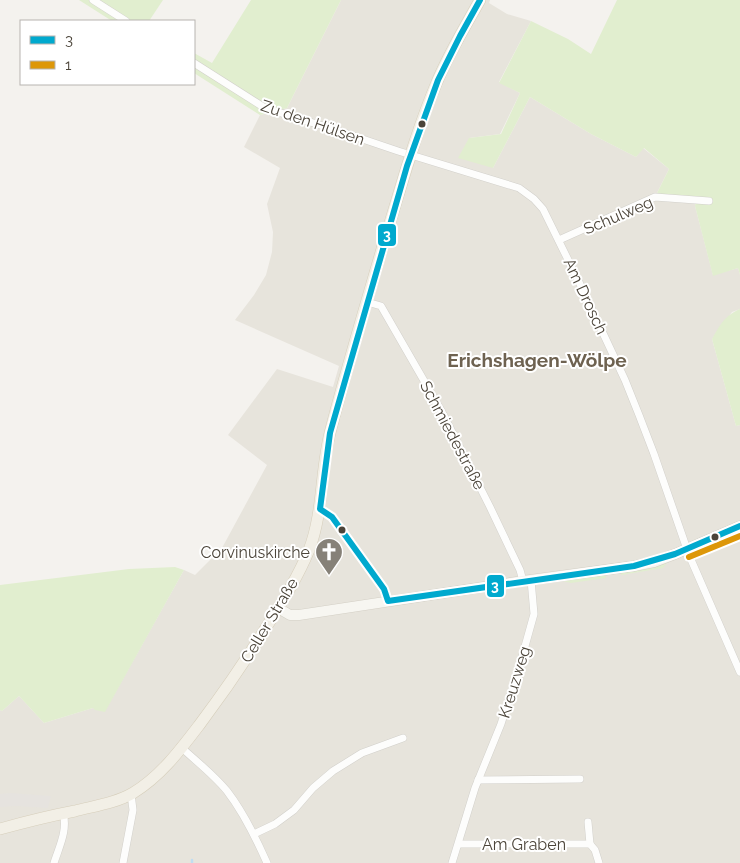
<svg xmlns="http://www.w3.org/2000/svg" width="740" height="863" font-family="Raleway,sans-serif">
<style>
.residential{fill:#e7e4dc}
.green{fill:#e1eecf}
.parking{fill:#e6e3df}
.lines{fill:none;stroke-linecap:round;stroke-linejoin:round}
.stream{stroke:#c0ddf1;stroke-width:2.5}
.street-casing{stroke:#d2d0cb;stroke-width:8}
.secondary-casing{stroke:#d3cfc5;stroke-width:11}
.primary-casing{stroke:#d6cebb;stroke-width:12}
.street{stroke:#fdfdfc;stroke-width:7}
.secondary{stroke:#f7f6f1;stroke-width:10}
.primary{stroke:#f2efe6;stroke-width:11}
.bus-1-casing{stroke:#fff;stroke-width:10}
.bus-2-casing{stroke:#fff;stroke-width:10}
.bus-1{stroke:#00a9ce;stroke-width:6}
.bus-2{stroke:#dd9709;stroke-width:6}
.bus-dot{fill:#4b4439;stroke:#fff;stroke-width:2}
.labels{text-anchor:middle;stroke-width:4;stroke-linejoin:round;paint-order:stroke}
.street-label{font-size:16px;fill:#4b4439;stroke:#fff}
.poi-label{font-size:16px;fill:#4b4439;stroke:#fff;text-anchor:end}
.quarter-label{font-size:19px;font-weight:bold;fill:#6e6250;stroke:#fff}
.line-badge{stroke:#fff;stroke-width:2}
.badge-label{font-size:14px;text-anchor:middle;font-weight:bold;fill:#fff}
</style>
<rect width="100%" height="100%" fill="#f4f2ee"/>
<!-- residential -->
<path class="residential" d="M341,0H490L489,3L507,14L531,21L499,82L520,93L500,134L469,138L493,168L530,97L591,134L636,157L643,148L669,169L655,197L697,200L695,206L713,275L738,268L740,275V309L732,312L712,339L736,426L740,425V863H0V710L2,711L19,696L44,723L93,708L105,711L184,570L195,575L222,548L267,465L228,435L277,369L333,387L339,366L235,320L254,295L266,275L272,252L273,232L267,204L280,168L244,147L260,115L287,108Z"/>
<!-- green -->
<g class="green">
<path d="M79,0H163L149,21H112Z"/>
<path d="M251,0H341L287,108L260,115L194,73V53L212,63Z"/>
<path d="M617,0H740V275L738,268L713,276L695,206L696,200L655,197L669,169L644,148L636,157L591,134L530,97L493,168L458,158L469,138L501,134L520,93L499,83L531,21L568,39L591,54Z"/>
<path d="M740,309V425L736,426L712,339C720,325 724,316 740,309Z"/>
<path d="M669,560L663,568L621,575V571Z"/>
<path d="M175,567L184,570L105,712L95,710L93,708L44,723L19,696L2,711L0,710V585L129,569Z"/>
<path d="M605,573L606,578L571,583L559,580Z"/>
</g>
<!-- parking -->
<path class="parking" d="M10,793L51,796L48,808L16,806L0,807V794Z"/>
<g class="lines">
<!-- stream -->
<path class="stream" d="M192,863V860"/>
<defs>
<g id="street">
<path d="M93,0L126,21"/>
<path d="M194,63L265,108L336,130L398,151L519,188L534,199L543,209L579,282L625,380L639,415L654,454L689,555L740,672"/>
<path d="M559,240L655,197L709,201"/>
<path d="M367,302L381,306L442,412L490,507L520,570L523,581"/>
<path d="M320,509L332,517L384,589L388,601"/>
<path d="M182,748C197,762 214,775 227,791C244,813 256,838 267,863"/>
<path d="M478,780L580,779"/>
<path d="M588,822L590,844"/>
<path d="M254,834L275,824L294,810L313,788L333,771L362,753L403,738"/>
<path d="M459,844H590L595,850L599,863"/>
<path d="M54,863C59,847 68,830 63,813"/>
<path d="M123,863L133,810L131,794"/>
<path d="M452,863L475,788L501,724L522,657L534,614L531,580"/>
</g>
<path id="secondary" d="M278,608L290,615H299L523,581L634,566L654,562L675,554L740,526"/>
<path id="primary" d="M0,829C25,822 49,816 75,811C94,806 116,803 133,793C161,776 181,749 200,724C224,692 246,660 267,626C282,602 298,577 309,550C324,511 320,469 331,429C347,367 366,304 384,242C401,188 415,134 437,82C449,53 465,27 480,0"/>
</defs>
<!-- street casing -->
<use href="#street" class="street-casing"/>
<!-- secondary casing -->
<use href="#secondary" class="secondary-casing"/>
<!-- primary casing -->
<use href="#primary" class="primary-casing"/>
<!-- street -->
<use href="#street" class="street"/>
<!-- secondary -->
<use href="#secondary" class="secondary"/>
<!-- primary -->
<use href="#primary" class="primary"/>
<defs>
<path id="bus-1" d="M480,0L460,36L438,80L407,166L330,433L320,509L332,517L384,589L388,601L634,566L675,554L740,526"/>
<path id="bus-2" d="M689,557L740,536"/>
</defs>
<!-- bus-1 casing -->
<use href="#bus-1" class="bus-1-casing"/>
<!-- bus-2 casing -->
<use href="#bus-2" class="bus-2-casing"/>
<!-- bus-1 -->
<use href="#bus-1" class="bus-1"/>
<!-- bus-2 -->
<use href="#bus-2" class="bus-2"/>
</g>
<!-- icons -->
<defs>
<symbol id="church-pin" viewBox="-11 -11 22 30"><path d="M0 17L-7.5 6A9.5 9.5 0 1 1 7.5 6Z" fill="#868178" stroke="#fff"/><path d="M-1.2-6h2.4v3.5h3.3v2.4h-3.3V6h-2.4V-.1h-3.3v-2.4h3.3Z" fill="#fff"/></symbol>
</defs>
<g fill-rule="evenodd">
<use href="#church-pin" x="313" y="536" width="32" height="43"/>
</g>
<!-- markers -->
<g class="bus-dot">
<circle cx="422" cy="124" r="4.5"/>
<circle cx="342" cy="530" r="4.5"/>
<circle cx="715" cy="537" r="4.5"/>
</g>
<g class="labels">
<!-- street labels -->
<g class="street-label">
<text transform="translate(313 122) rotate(19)" y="6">Zu den Hülsen</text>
<text transform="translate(618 215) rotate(-23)" y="6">Schulweg</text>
<text transform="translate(586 296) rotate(65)" y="6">Am Drosch</text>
<text transform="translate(453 435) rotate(62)" y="6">Schmiedestraße</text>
<text transform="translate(269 620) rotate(-59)" y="6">Celler Straße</text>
<text transform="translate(514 682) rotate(-73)" y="6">Kreuzweg</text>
<text x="524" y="850">Am Graben</text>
</g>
<!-- poi labels -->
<g class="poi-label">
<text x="310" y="558">Corvinuskirche</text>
</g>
<!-- quarter labels -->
<g class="quarter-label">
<text x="537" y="367">Erichshagen-Wölpe</text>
</g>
</g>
<g class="line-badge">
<rect x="377" y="223" width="20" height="24" rx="5" fill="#00a9ce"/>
<rect x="486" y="574" width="19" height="24" rx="5" fill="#00a9ce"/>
</g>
<g class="badge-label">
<text x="387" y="240">3</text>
<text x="495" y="591">3</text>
</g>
<!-- legend -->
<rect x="20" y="20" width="175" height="65" fill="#ffffff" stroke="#b7b4b0"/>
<rect x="30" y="36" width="25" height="8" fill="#00a9ce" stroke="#b7b4b0"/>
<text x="65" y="45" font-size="15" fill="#4b4439">3</text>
<rect x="30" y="61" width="25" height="8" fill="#dd9709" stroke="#b7b4b0"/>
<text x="65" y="70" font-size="15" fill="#4b4439">1</text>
</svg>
